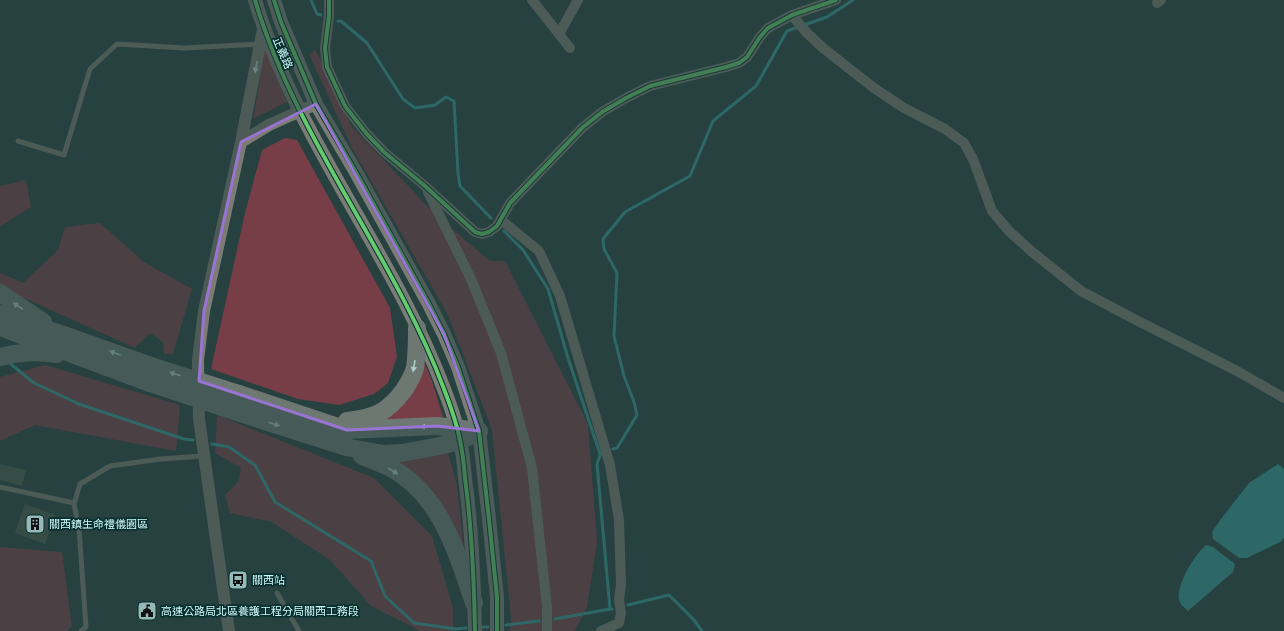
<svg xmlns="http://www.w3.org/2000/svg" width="1284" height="631" font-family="'Sofia Sans Condensed','Noto Sans TC',sans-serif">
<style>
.green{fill:#783e47}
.water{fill:#359795}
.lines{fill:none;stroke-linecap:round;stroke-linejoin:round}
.stream{stroke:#359795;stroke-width:3}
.building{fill:#475a50}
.service{stroke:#7c7b74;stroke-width:5}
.minor{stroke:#7c7b74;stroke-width:10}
.tertiary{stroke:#7c7b74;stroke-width:12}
.secondary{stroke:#7a7c75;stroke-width:14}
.motorway{stroke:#6e7873;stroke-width:18}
.motorway-bridge{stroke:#6e7873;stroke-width:18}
.cycleway-casing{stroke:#07302f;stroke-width:6}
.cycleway{stroke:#67ca6e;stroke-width:4}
.oneway{fill:#b7d4d0}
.oneway2{fill:#aeccc9}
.marked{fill:none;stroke:#9974d3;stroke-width:3;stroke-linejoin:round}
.labels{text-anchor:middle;stroke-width:3.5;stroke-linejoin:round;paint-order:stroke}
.street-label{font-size:11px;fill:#d0faf8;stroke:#07302f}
.poi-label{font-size:11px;fill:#d0faf8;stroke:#07302f;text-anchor:start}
</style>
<rect width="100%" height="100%" fill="#264140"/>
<!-- green -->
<g class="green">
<path d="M265,48L287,102L253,119Z"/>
<path d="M315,49L352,127L436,215L490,261H505L588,424L597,542L587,607L575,631H510L511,618L492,430L448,315L352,148L310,56Z"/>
<path d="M285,138L297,140L390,308L397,357L388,383L374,394L339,405L298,399L211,369L245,213L262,150Z"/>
<path d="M26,180L31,207L0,227V186Z"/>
<path d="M100,223L144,262L192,289L173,354H164L163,342L150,333L135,348L0,287V273L23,283L58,250L65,227Z"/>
<path d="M424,363L431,378L444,420L359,426L384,418L406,402L418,383Z"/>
<path d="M45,365L180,405L176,451L35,425L0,441V377Z"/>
<path d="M217,415L374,478L432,536L453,608V631H417L415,628L371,606L330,560L272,522L230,513L225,495L238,482L241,468L215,453Z"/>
<path d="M447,449L457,485L464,547L455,530L391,459Z"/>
<path d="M0,547L62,552L72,627L67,631H0Z"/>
</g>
<!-- water -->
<g class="water">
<path d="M1278,464L1284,469V538L1280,542L1247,558H1239L1213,539L1212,532L1221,519L1249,483Z"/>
<path d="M1206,545L1213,547L1235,564L1233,572L1188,611C1185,608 1180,604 1179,600C1176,585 1195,554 1206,545Z"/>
</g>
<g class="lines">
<!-- stream -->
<g class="stream">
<path d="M311,0L317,14L321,15"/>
<path d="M338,21H341L367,43L403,99L415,108L435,105L446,97L454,101L458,173L460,186L491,218"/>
<path d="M504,231L523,250L548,289L568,358L600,454"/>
<path d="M7,361L34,383L79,404L184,439L193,440"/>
<path d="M212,444L229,447L255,465L275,502L371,561L385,596L414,623L456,629L466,628"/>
<path d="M613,449L617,448L637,415L634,402L624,376L614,336L617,273L604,249L603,239L625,212L690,176L713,121L756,86L787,31L827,17L853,0"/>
<path d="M601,453L597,464L610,609H612"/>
<path d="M628,605L669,595L694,620L702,631"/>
<path d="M555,619L610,609"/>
<path d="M506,625L539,621"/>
<path d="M483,627H488"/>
</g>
</g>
<!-- building -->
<g class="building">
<path d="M0,464L26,470L22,486L0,480Z"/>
<path d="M25,504L55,515L45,544L15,533Z"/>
</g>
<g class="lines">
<!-- service -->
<g class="service">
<path d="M18,141L64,155L90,69L117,44L184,48L259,44"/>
<path d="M0,487L74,503"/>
<path d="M277,593L299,631"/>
<path d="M81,631L86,627L79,529L74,504L80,484L110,466L161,459L203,456"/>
</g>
<!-- minor -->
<g class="minor">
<path d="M329,0V16L325,48L327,67L345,106L366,133L384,152L425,186L475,232L482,234L489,232L497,226L510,203L582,128L602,112L626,98L650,86L726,67L739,63L747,57L760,37L768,28L792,15L836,0"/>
<path d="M532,0L570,48"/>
<path d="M1157,3L1161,0"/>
<path d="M792,15L806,32L823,48L874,88L904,108L945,129L964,143L973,159L992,211L1009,231L1031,251L1081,291L1138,321L1237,371L1284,398"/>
<path d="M559,34L578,0"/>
<path d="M428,192L471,279L501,353L532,468L547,607V631"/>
<path d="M501,220L539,251L560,296L610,465L619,520L621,585L619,599L621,613L619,623L601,631"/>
</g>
<!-- tertiary -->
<g class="tertiary">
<path d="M241,142L269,125L316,104"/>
<path d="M229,631L199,419L198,360L204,311L241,142L263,29"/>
</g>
<!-- secondary -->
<g class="secondary">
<path d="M255,0C296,139 393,253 444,389C450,405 457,423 460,441C463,453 464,466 465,478C472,529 474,580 475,631"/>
<path d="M274,0L281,22L316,104L357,174L429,304L444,334L458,367L479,431L489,519L497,597V631"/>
</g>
<!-- motorway -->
<g class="motorway">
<path d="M0,293L43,322"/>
<path d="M0,314L61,334L151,366"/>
<path d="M0,327L150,383"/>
<path d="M0,357C18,352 39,351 57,354"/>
<path d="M239,394L347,430L437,426L479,431"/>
<path d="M237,412L346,447L383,454L402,453L439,446L460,441L479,431"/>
<path d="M347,421C374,418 387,413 404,390C408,384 413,375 415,368C417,355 417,341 417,328"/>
<path d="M362,456C372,460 382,464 391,468C441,495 457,553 474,603"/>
</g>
<!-- motorway-bridge -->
<g class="motorway-bridge">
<path d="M151,366L239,394"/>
<path d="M150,383L237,412"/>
</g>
<defs>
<g id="cycleway">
<path d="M255,0C296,139 393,253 444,389C450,405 457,423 460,441C463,453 464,466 465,478C472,529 474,580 475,631"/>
<path d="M274,0L281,22L316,104L357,174L429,304L444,334L458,367L479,431L489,519L497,597V631"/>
<path d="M329,0V16L325,48L327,67L345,106L366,133L384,152L425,186L475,232L482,234L489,232L497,226L510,203L582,128L602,112L626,98L650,86L726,67L739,63L747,57L760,37L768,28L792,15L836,0"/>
</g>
</defs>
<!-- cycleway casing -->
<use href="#cycleway" class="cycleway-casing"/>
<!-- cycleway -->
<use href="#cycleway" class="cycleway"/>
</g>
<!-- one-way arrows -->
<defs><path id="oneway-solid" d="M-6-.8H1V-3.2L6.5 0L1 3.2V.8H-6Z"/></defs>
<use class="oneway" href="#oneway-solid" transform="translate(256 67) rotate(101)"/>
<g class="oneway2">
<use href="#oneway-solid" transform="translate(18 306) rotate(-147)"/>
<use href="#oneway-solid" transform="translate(115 353) rotate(-160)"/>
<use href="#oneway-solid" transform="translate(414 366) rotate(100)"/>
<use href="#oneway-solid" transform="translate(175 374) rotate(-162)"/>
<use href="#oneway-solid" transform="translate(274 424) rotate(18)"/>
<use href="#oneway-solid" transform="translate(426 427) rotate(177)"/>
<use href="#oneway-solid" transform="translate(393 471) rotate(32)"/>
</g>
<!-- marked area -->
<path d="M0 0H1284V631H0ZM316,104L444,334L479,431L437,426L347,430L199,381L204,311L241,142Z" fill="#264140" fill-opacity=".55" fill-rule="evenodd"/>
<path class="marked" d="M316,104L444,334L479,431L437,426L347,430L199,381L204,311L241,142Z"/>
<!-- icons -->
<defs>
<symbol id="building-square" viewBox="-11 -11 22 22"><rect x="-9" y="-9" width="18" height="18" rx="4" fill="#94b9b8" stroke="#07302f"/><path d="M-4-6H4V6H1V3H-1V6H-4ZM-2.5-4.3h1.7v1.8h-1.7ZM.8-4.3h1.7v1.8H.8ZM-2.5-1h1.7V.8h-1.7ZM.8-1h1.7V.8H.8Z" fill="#111"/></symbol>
<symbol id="bus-square" viewBox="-11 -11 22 22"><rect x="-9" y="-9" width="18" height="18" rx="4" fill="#94b9b8" stroke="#07302f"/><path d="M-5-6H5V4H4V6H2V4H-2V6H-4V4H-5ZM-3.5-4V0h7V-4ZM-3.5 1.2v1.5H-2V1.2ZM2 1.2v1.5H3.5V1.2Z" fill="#111"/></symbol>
<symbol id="civic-square" viewBox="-11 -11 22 22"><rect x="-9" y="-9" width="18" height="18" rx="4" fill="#94b9b8" stroke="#07302f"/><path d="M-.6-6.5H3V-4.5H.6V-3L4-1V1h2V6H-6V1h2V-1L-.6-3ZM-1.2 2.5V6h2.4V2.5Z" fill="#111"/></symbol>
</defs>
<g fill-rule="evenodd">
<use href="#building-square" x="24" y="513" width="22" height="22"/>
<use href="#bus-square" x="227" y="569" width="22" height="22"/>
<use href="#civic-square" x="136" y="600" width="22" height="22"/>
</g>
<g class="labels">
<!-- street labels -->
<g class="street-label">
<text transform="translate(283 53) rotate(67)" y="4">正義路</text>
</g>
<!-- poi labels -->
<g class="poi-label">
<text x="49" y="528">關西鎮生命禮儀園區</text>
<text x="252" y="584">關西站</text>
<text x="161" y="615">高速公路局北區養護工程分局關西工務段</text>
</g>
</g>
</svg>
